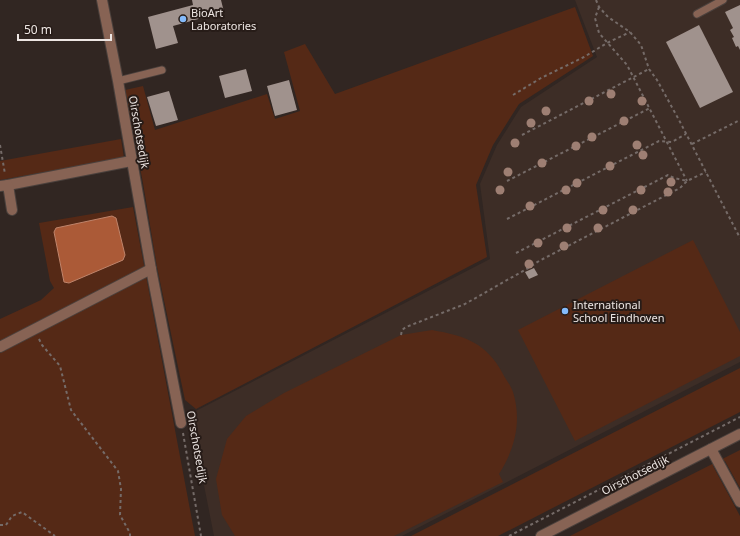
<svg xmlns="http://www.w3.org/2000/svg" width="740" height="536" font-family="'Noto Sans',sans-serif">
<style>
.built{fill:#3d2d26}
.green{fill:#552916}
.water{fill:#ab5a37;stroke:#bf846b}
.building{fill:#a0928d}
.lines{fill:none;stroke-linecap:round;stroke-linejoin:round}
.lane-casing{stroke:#4b413d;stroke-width:9}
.street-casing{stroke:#4b413d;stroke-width:12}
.path{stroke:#756b68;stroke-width:2;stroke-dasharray:3 3;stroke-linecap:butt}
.lane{stroke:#876354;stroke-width:7}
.street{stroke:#876354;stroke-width:10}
.tree{fill:#9e7f73}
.poi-dot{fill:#85bbfb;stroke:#271c18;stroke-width:1.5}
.labels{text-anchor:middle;stroke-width:4;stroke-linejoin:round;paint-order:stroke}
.poi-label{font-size:11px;fill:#ede6e3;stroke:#271c18;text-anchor:start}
.street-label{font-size:11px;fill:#ede6e3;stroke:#271c18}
</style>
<rect width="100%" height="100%" fill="#312622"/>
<!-- built -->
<path class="built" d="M575,0H740V362L402,536H214L190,414L490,259L480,184L497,145L521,107L597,57Z"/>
<!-- green -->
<g class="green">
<path d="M575,7L593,56L519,104L493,145L476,185L487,257L196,409L185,400L157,267L143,183L125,90L143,86L155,130L267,94L275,119L300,111L284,52L305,44L335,94Z"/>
<path d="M121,139L124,158L0,180V161Z"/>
<path d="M133,207L195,536H0V319L41,300L54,288L50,281L39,223Z"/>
<path d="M693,240L740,332V356L575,441L518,330Z"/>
<path d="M432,330C448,333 464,336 478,345C490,353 498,364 504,376C507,381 511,386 513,392C522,421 515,449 499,474L503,482L394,536H235L222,515L216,479L227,439L246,416L284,393L401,335Z"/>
<path d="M740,368V412L498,536H411Z"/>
<path d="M740,450V488L725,461L713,466L740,516V536H570Z"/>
</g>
<!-- water -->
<path class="water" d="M112,216L116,218L125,255L123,260L69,283L64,282L54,232L56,228Z"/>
<!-- building -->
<g class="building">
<path d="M192,0H221L224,12L173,26L178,43L156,49L148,17L193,5Z"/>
<path d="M740,5V50L738,46L736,47L732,38L734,37L730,30L733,28L725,12Z"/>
<path d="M699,25L733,92L700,108L666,42Z"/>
<path d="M246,69L252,91L225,98L219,76Z"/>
<path d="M289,80L297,110L275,116L267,86Z"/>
<path d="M169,91L178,120L156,126L147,97Z"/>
<path d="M534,268L538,275L529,279L525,272Z"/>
</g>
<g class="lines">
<defs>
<g id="lane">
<path d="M697,14L723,0"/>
<path d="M118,81L162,70"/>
</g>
<g id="street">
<path d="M102,0L118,81L151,269L181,423"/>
<path d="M8,185L131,161"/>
<path d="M0,186L8,185L12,210"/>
<path d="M0,347L151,269"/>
<path d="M711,449L740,502"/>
<path d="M541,536L740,434"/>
</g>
</defs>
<!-- lane casing -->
<use href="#lane" class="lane-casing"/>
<!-- street casing -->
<use href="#street" class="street-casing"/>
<!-- path -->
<g class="path">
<path d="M596,0L599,7L608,17L630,32L641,45L649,69L657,80L679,120L740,238"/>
<path d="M599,7L595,18L599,33L627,65L687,181"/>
<path d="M513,95L541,78L584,57L607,43L630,32"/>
<path d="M522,135L649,69"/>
<path d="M692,144L740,120"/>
<path d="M0,145L5,174"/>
<path d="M507,181L650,108"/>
<path d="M507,219L659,141L672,142L686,134"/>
<path d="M516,253L668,175L674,178L687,181"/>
<path d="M401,335L402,330L406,327L465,304L530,267L539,261L680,188L687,181L706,172"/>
<path d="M39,339L42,345L60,366L71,410L118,471L121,489L120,515L130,533V536"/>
<path d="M183,433L201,536"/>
<path d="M0,525H6L12,516L22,512L55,536"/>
<path d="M509,536L740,417"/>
</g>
<!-- lane -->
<use href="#lane" class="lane"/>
<!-- street -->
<use href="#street" class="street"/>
</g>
<!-- trees -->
<g class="tree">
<circle cx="611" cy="94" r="4.5"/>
<circle cx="589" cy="101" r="4.5"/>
<circle cx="642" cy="101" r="4.5"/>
<circle cx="546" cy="111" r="4.5"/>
<circle cx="624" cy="121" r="4.5"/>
<circle cx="531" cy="123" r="4.5"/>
<circle cx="592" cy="137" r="4.5"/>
<circle cx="515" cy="143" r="4.5"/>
<circle cx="637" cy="145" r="4.5"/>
<circle cx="576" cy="146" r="4.5"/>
<circle cx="643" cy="155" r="4.5"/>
<circle cx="542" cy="163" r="4.5"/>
<circle cx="610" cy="166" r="4.5"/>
<circle cx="508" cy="172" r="4.5"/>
<circle cx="671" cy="182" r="4.5"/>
<circle cx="577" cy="183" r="4.5"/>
<circle cx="500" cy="190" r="4.5"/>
<circle cx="566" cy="190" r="4.5"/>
<circle cx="641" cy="190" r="4.5"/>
<circle cx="668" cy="192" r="4.5"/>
<circle cx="530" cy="206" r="4.5"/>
<circle cx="603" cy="210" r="4.5"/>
<circle cx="633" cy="210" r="4.5"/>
<circle cx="567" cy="228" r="4.5"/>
<circle cx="598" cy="228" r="4.5"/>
<circle cx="538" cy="243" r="4.5"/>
<circle cx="564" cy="246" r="4.5"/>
<circle cx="529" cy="264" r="4.5"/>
</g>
<!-- markers -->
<g class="poi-dot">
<circle cx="183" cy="19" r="4"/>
<circle cx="565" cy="311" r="4"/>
</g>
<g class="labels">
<!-- poi labels -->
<g class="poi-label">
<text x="191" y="17">BioArt<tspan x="191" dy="13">Laboratories</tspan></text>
<text x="573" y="309">International<tspan x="573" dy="13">School Eindhoven</tspan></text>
</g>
<!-- street labels -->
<g class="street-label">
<text transform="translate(139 132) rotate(80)" y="4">Oirschotsedijk</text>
<text transform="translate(197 447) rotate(80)" y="4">Oirschotsedijk</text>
<text transform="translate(635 475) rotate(-27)" y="4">Oirschotsedijk</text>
</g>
</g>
<!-- scale -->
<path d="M18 34v6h93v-6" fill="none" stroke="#ede6e3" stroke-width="2"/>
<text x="24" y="34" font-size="12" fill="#ede6e3" stroke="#271c18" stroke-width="3" paint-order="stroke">50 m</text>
</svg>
